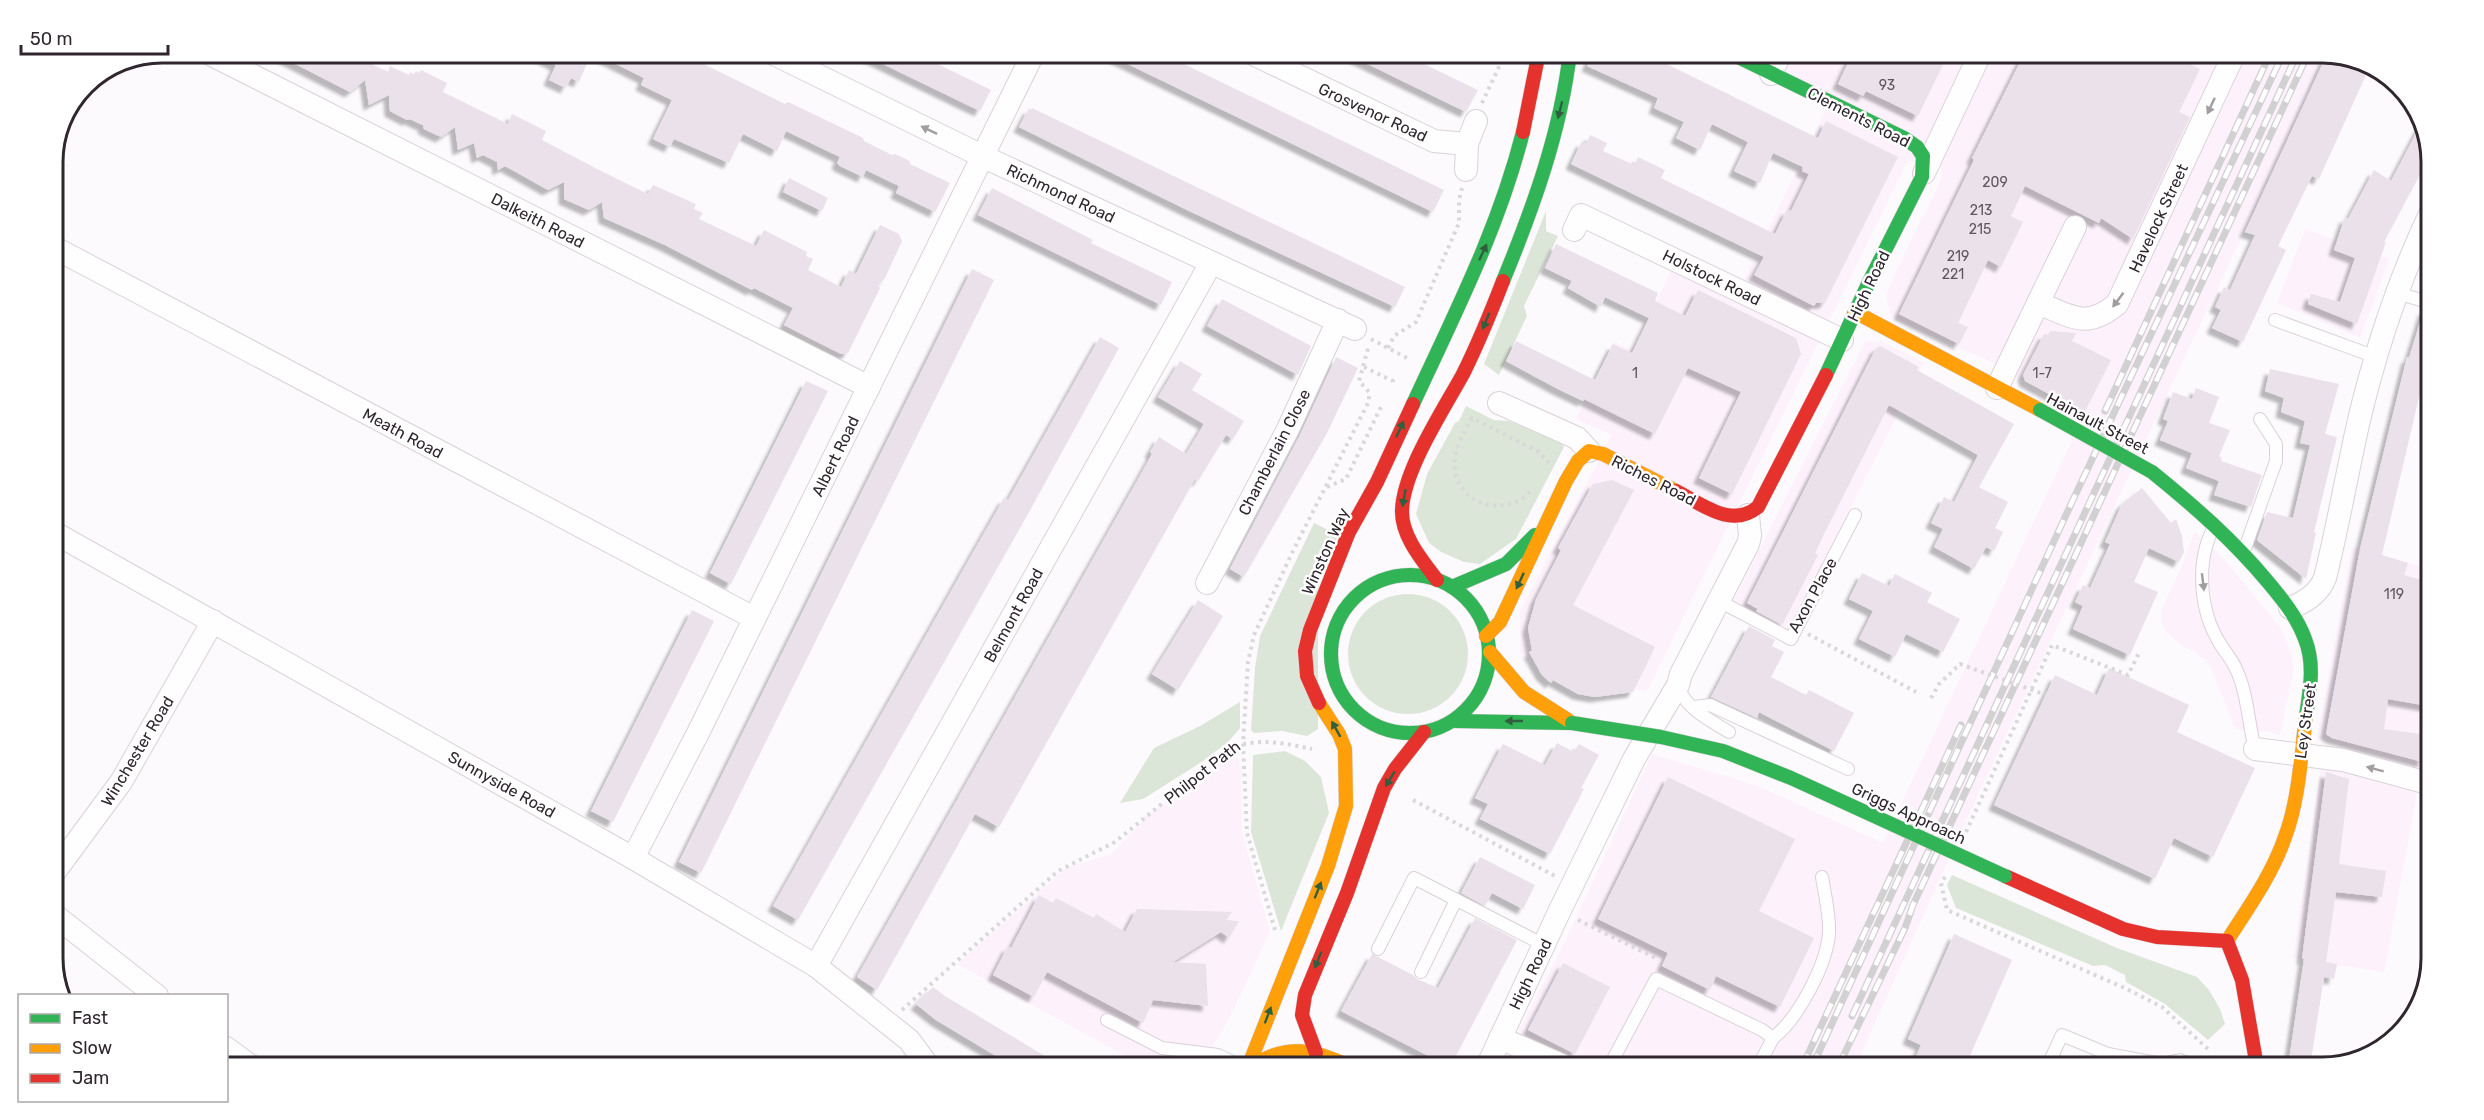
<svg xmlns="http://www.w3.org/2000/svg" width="2484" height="1120" font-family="Rubik,sans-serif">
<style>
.built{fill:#fdf1fc}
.green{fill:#dbe6d8}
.building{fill:#eae1ea;filter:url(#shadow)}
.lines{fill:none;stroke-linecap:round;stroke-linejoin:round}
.lane-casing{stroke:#d9d2d8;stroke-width:14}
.street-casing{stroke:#d9d2d8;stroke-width:24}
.fast-casing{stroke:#d9d2d8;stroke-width:15}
.slow-casing{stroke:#d9d2d8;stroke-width:15}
.jam-casing{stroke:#d9d2d8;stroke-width:15}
.path{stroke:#d9d8d9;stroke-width:4;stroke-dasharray:3 4.5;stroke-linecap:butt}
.lane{stroke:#fffeff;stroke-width:12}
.street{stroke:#fffeff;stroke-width:22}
.fast{stroke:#30b455;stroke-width:14}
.slow{stroke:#ff9f0a;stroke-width:14}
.jam{stroke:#e5322d;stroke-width:14}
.rail-casing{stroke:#d2d1d2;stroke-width:7}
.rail{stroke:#fff;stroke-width:4.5;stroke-dasharray:14;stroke-linecap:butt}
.fast-bridge-casing{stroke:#d9d2d8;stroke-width:15;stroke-linecap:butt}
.path-bridge{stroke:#d9d8d9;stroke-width:4;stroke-dasharray:3 4.5;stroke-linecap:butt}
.fast-bridge{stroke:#30b455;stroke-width:14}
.oneway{fill:#a19da1}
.oneway2{fill:#2f5f3e}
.labels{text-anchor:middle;stroke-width:5;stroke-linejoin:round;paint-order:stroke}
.number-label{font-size:14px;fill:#5f565e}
.street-label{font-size:16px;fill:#2f262e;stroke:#fff}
.rim{fill:none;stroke:#2f262e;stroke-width:3}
</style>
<defs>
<filter id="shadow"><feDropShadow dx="-5.5" dy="5.5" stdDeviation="1.5" flood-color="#0004"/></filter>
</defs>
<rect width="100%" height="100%" fill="#fdfafd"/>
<!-- built -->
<g class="built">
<path d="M2322,52L2328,54L1970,812L1855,1067H1594L1518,1032L1566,940L1652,754L1758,786L1883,843L2083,417L1990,361L1898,321L1890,313L1886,297L1889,287L1922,217L1925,215L1942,177L1940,156L1907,162L1647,691L1552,674L1520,652V611L1612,435L1576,419L1613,341L1632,350L1673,268L1736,297L1826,109L1786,68L1793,53Z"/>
<path d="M2305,229L2389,259L2360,338L2277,303Z"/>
<path d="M1881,341L1924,363L1788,629L1734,600L1865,342Z"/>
<path d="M2194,531L2223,558L2281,628L2292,655L2293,672L2280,735L2267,731H2241L2234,726L2213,671L2205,659L2178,643L2165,631L2161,619L2162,609L2188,552Z"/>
<path d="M2352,547L2431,569V702L2421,768L2317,738Z"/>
<path d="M1232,756L1238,758L1241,767L1242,832L1270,931L1230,1017L1200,1067H1146L957,964L1066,868L1111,854L1145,819L1144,817L1223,760Z"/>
<path d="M2321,766L2417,793L2384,972L2293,958Z"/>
</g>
<!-- green -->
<g class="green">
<path d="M1546,211V231L1558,236L1524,306L1527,316L1499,375L1484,364Z"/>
<path d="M1466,406L1494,420L1509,421L1560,441L1564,447L1516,539L1480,564L1464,562L1441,552L1429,543L1416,514L1427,474L1455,423L1459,421Z"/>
<path d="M1314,523L1338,535L1318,587V729L1307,736L1282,731L1254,733L1251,730L1255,668L1260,636Z"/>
<circle cx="1408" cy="654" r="60"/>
<path d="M1240,702V728L1228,742L1200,763L1143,799L1120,803L1154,748L1200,726Z"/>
<path d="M1285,751L1305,761L1321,777L1329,813L1281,931L1251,832L1253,755Z"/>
<path d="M1952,875L2117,948L2197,977L2209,990L2220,1009L2225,1024L2208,1040L2165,1004L2126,982L2125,975L2105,965L2093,966L1956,908L1947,885Z"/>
</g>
<!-- building -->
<g class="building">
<path d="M272,52H359L357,57L388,72L390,66L409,75L410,72L414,74L416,71L419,73L421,70L447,83L443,92L508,124L512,114L546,131L542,140L601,171L648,194L653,185L696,204L694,209L703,213L699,219L756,246L764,230L807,252L806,256L813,259L808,270L841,287L849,270L856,274L880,225L899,234L902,241L885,278L878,285L880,288L848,353L841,354L784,325L793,308L754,288L752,290L665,245L604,218L602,202L589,210L564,199V182L548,190L505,166L498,170L497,162L483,155L477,158L474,143L458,150L455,127L441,137L424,129L423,125L416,122L410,119L407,120L390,111L389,95L369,105L365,80L350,92Z"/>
<path d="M530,52H592L579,82L571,78L566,88L549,80L556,65Z"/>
<path d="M592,52H687V56L785,104L788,102L834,124L863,138L864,141L892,155L895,154L910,161V164L950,183L935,212L896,193L899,186L866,170L863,177L840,166L837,163L840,157L786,131L777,151L743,134L729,163L674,139L670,147L653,139L672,100L641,85L644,78Z"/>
<path d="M858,52H913L991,90L980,111Z"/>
<path d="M1103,52H1159L1444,190L1433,212Z"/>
<path d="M1343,52H1399L1478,90L1466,112Z"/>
<path d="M1593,52H1642L1818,138L1826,121L1898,157L1825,303H1816L1814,306L1754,275L1764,257L1571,164L1582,141L1586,144L1590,135L1607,143L1603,151L1634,165L1638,157L1665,170L1661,178L1775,234L1787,210L1791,211L1809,174L1802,171L1803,167L1773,153L1760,183L1734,171L1748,142L1712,124L1700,150L1676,138L1684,122L1654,108L1658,98L1587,66Z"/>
<path d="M1853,52H1949L1918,116L1866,91L1863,96L1838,84Z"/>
<path d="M2025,52H2166L2200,69L2179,112L2190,117L2133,239L2101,218L2099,223L2025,186L2011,216L2023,222L2001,267L1988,260L1958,323L1968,327L1959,344L1899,314L1974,160L1972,158Z"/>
<path d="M2327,54L2364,61L2370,66L2319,179L2312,176L2278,246L2286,250L2243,342L2212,328L2221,310L2215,307L2224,287L2230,290L2255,235L2245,232Z"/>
<path d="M1029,108L1031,110L1032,108L1405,287L1395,307L1185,209L1019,127Z"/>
<path d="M2421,124L2431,154L2384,242H2386L2357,324L2308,304L2311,294L2340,302L2355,258L2334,250L2345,217L2348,219L2374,170L2391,181Z"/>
<path d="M789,178L828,198L822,211L783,192Z"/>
<path d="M992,188L1093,240L1091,243L1172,282L1161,305L978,215Z"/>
<path d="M1556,244L1658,293L1655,301L1685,316L1698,290L1796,338L1801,354L1732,494L1699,478L1741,392L1688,368L1655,434L1584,399L1583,401L1558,389L1506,361L1516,341L1595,380L1613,344L1632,353L1649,318L1605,297L1601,307L1568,288L1572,281L1545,268Z"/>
<path d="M972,269L994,280L701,873L679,862Z"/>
<path d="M1222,299L1311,346L1298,375L1207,326Z"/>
<path d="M2424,309L2431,311V340L2425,362L2431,363V382L2423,380L2382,555L2408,563L2404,575L2422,580L2420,593L2431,595L2421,647H2424L2421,662L2431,664V691L2428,706L2388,699L2384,729L2428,735L2423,762L2332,738L2326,734L2360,549L2407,357L2409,358Z"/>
<path d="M2050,331L2076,333L2072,341L2111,360L2084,413L2025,381L2023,375L2044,334L2048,335Z"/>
<path d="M1100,337L1119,348L1029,512L798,920L773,906L963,570L1004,498L1008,500Z"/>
<path d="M1880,346L1919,367L1917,370L2014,424L1979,487L2008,502L1995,528L2003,532L1994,551L1986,547L1974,569L1934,547L1943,529L1931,523L1944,497L1954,502L1978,455L1889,405L1827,528L1815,553L1818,555L1782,625L1756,611L1758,609L1747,603L1876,348Z"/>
<path d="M1336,357L1358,368L1327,433L1244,577L1230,569L1300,435Z"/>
<path d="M1180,361L1202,374L1192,390L1244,421L1233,439L1226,435L1198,481L1195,479L999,827L975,814L877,990L857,977L1137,481L1152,454L1150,452L1159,437L1186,454L1204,424L1158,397Z"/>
<path d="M2270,369L2339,384L2325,434L2337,437L2314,532L2316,533L2306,579L2257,540L2267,512L2293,518L2310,445L2300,443L2305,421L2281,412L2284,398L2265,391Z"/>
<path d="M806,381L828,391L731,584L710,573Z"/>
<path d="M2196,388L2219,397L2209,423L2230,430L2219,456L2222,458L2221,461L2262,475L2251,507L2214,495L2219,481L2186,468L2192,453L2160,440L2168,421L2163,419L2173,392L2192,399Z"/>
<path d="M1612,480L1634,490L1573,605L1655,647L1633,692L1595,697L1578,694L1553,680L1551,683L1542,675L1529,652L1532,651L1528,628L1536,599L1561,550L1558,548L1593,484Z"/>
<path d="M2142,488L2171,523L2176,519L2182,536L2184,552L2179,562L2149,548L2134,582L2158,592L2130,655L2073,629L2083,606L2075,602L2083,585L2090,588L2110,544L2105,542L2122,504Z"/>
<path d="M1862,573L1889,586L1895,574L1932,593L1927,602L1960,619L1943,652L1906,634L1895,657L1859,639L1873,611L1849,599Z"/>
<path d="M1198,600L1223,616L1178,690L1152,674Z"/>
<path d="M692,610L714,621L613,822L591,811Z"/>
<path d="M1749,626L1775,640L1772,646L1784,652L1771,677L1806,695L1809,690L1854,713L1834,751L1759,712L1757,718L1711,697Z"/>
<path d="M2109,668L2189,705L2177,732L2255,768L2213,857L2174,838L2155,879L1994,805L2055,675L2097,695Z"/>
<path d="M1557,743L1574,752L1579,744L1599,755L1581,788L1584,789L1550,854L1480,819L1488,804L1475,798L1503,744L1545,765Z"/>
<path d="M2326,772L2349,779L2339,864L2386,871L2382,897L2336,892L2326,962L2337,964L2334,979L2324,977L2310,1067H2288L2304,959H2302Z"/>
<path d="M1668,777L1795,839L1759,911L1814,938L1780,1007L1716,976L1710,990L1662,966L1668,953L1598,919Z"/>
<path d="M1480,857L1535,885L1523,909L1492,893L1485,906L1461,893Z"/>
<path d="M1039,895L1053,903L1056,898L1094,918L1096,914L1125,932L1137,909L1232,912L1226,920L1239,921L1229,938L1221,932L1173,962L1206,964L1208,1006L1153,1000L1143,1023L1047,972L1034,997L993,975L1008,946L1011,948Z"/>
<path d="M1475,918L1517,940L1450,1067L1341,1011L1372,954L1413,975L1417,979L1438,988Z"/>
<path d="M1954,934L2012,960L1965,1067H1911L1921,1045L1908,1039Z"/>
<path d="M1563,963L1610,987L1575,1054L1528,1030Z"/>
<path d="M933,987L945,996L1065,1068H1016L936,1020L916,1004Z"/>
</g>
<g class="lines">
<defs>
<g id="lane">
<path d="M2397,293L2431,303"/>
<path d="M2275,320L2376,357"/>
<path d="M2214,527C2196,560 2199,609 2219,642C2224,651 2232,659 2236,669C2248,694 2248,723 2255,749"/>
<path d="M2244,551L2276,461V444L2260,419"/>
<path d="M1719,601L1791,639L1855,515"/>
<path d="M1678,685C1683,707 1710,720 1729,732"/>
<path d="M1695,707L1710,705L1848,769"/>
<path d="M1378,949L1414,878L1544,945"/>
<path d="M1421,972L1456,900"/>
<path d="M1107,1020L1162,1048L1218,1055L1243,1067"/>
<path d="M1773,1038C1798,1019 1827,964 1829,933C1830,915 1825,896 1822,877"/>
<path d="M1609,1067L1656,979L1762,1030L1773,1038L1758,1067"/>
<path d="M2047,1067L2062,1035L2108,1054L2161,1064"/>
<path d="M2157,1067L2161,1064L2180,1060L2196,1066L2217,1064L2236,1067"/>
</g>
<g id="street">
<path d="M206,52L869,387"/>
<path d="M770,52L982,156L1355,329"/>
<path d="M1249,52L1434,141L1467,144L1466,170"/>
<path d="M1771,74L1781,52"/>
<path d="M1467,144L1476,121"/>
<path d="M1924,173L1981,52"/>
<path d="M1574,230L1581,215L1842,340"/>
<path d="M53,247L754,618"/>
<path d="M2038,303L2075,227"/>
<path d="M1997,388L2038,303C2071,316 2086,330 2117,304L2235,52"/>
<path d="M1499,403L1577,438L1589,451"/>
<path d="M53,532L633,858L816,966L909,1040L929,1067"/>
<path d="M1207,583L1288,429L1338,320"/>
<path d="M2290,608C2306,602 2319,593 2325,578C2338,526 2347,473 2359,420C2376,349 2399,279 2431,212"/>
<path d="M2255,749L2343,760L2431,784"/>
<path d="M633,858L699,731L1034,52"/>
<path d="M53,874L121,782L213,621"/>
<path d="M53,914L157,996"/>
<path d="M816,966L1211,263"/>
<path d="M1500,1038L1566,1067"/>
<path d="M226,1048L252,1067"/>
<path d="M1487,1067L1560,910L1634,759L1678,685L1681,674L1748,544L1750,536L1748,515"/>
</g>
<g id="fast">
<path d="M1728,52L1904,138L1917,147L1923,156L1922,177L1869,282L1826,375"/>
<path d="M1503,281C1533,208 1561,131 1570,52"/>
<path d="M1413,404C1455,313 1498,230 1523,132"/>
<path d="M2152,472C2194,506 2233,540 2268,582C2283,600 2297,617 2305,639C2315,664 2310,690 2306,716"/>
<circle cx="1410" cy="654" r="79"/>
<path d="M1452,587L1506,564L1535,535"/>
<path d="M1456,721L1572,723"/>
</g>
<g id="slow">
<path d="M1855,312L2040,410"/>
<path d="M1486,636L1500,622L1566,481L1578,461L1589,451L1603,454L1676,491"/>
<path d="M1490,652L1524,692L1568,720"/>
<path d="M2227,941C2248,908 2272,875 2285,837C2299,800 2301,755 2306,716"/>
<path d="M1248,1067L1328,866L1346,806L1345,749L1339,734L1319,703"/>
<path d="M1250,1067C1287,1043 1313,1049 1351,1067"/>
</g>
<g id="jam">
<path d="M1523,132L1539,52"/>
<path d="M1676,491C1702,504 1731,529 1758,507L1826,375"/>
<path d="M1437,580C1423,561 1402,537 1402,512C1402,472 1444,409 1463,374C1478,344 1491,312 1503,281"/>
<path d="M1319,703L1307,676L1305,651L1310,630L1349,532L1377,482L1413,404"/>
<path d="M2005,876L2123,929L2157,937L2227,941"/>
<path d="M2227,941L2242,980L2257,1067"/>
<path d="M1316,1053L1302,1015L1305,995L1347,893L1384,788L1395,769L1424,732"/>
</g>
</defs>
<!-- lane casing -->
<use href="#lane" class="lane-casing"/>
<!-- street casing -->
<use href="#street" class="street-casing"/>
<!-- fast casing -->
<use href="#fast" class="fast-casing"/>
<!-- slow casing -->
<use href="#slow" class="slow-casing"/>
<!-- jam casing -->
<use href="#jam" class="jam-casing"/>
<!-- path -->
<g class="path">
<path d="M1482,103L1506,52"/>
<path d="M1371,339L1407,358"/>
<path d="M1388,348L1394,336L1416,322L1459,223V200L1462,188"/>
<path d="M1364,367L1393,381L1392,384"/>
<path d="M1327,487L1346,479L1381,407"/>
<path d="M1530,492C1506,517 1460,507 1455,470C1452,450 1463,435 1472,418L1539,452L1549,463"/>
<path d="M1808,634L1916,692"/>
<path d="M1413,800L1555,876"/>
<path d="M1966,832L2052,645L2128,675L2139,653"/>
<path d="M1945,877L1941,883L1947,910L2127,989L2162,1007L2209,1050"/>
<path d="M1578,920L1658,959"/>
<path d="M1275,930L1247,833L1243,743L1248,662L1254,635L1291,555L1369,401V392L1359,381L1369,345"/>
<path d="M902,1010L1058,871L1115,842L1229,749C1256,737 1284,743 1312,749"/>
</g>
<!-- lane -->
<use href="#lane" class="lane"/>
<!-- street -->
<use href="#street" class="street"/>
<!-- fast -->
<use href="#fast" class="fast"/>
<!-- slow -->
<use href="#slow" class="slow"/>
<!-- jam -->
<use href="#jam" class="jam"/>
<defs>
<g id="rail">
<path d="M2105,411L2271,52"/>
<path d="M1852,1016L2298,52"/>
<path d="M1802,1067L1961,725"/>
<path d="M1812,1067L2072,502L2284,52"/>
<path d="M1838,1067L1905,928L1913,905L2309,52"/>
</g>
</defs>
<!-- rail casing -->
<use href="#rail" class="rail-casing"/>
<!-- rail -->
<use href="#rail" class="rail"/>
<defs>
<g id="fast-bridge">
<path d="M2040,410L2152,472"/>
<path d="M1572,723L1661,737L1723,751L1791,778L2005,876"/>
</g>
</defs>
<!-- fast-bridge casing -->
<use href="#fast-bridge" class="fast-bridge-casing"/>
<!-- path-bridge -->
<path class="path-bridge" d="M1931,698L1939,684L1960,664L2046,695"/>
<!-- fast-bridge -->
<use href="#fast-bridge" class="fast-bridge"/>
</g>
<!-- one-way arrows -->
<defs><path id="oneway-solid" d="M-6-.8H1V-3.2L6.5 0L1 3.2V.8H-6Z" transform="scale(1.5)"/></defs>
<g class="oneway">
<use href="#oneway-solid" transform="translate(2211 106) rotate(115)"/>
<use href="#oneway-solid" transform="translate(929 130) rotate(-154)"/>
<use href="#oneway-solid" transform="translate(2118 300) rotate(127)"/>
<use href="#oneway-solid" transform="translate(2203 582) rotate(83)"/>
<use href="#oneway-solid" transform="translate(2375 769) rotate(-165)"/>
</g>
<g class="oneway2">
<use href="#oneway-solid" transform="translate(1560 110) rotate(104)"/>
<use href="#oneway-solid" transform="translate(1483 252) rotate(-65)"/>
<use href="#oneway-solid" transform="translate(1486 321) rotate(113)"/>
<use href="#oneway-solid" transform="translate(1400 429) rotate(-65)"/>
<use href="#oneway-solid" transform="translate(1404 498) rotate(100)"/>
<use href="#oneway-solid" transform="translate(1520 581) rotate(115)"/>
<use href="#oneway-solid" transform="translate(1514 721) rotate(-180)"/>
<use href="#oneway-solid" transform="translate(1336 729) rotate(-119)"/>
<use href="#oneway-solid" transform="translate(1390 779) rotate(121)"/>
<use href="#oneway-solid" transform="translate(1318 890) rotate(-68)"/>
<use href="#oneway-solid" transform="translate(1318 960) rotate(112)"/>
<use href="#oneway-solid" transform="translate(1268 1015) rotate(-69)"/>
</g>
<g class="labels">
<!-- number labels -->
<g class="number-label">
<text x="1887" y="90">93</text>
<text x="1995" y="187">209</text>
<text x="1981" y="215">213</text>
<text x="1980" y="234">215</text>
<text x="1958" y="261">219</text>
<text x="1953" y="279">221</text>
<text x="1635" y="378">1</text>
<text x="2042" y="378">1-7</text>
<text x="2394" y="599">119</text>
</g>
<!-- street labels -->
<g class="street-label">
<text transform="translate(1373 112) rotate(25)" y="6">Grosvenor Road</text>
<text transform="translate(1859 117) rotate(27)" y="6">Clements Road</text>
<text transform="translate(1061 193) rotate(25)" y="6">Richmond Road</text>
<text transform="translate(2158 218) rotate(-65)" y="6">Havelock Street</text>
<text transform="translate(538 220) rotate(27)" y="6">Dalkeith Road</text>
<text transform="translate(1712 277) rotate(26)" y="6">Holstock Road</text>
<text transform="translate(1868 286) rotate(-64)" y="6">High Road</text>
<text transform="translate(2098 423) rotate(28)" y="6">Hainault Street</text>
<text transform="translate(403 433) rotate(28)" y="6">Meath Road</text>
<text transform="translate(1274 452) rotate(-63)" y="6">Chamberlain Close</text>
<text transform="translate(835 456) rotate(-64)" y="6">Albert Road</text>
<text transform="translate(1654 480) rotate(27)" y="6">Riches Road</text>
<text transform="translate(1325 551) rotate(-66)" y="6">Winston Way</text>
<text transform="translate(1812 595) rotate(-61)" y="6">Axon Place</text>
<text transform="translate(1013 615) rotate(-61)" y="6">Belmont Road</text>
<text transform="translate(2305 721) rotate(-82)" y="6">Ley Street</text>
<text transform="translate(137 751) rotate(-59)" y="6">Winchester Road</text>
<text transform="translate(1202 772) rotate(-38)" y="6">Philpot Path</text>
<text transform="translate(502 784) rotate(29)" y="6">Sunnyside Road</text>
<text transform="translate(1909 813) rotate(25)" y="6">Griggs Approach</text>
<text transform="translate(1530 974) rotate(-64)" y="6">High Road</text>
</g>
</g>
<!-- crop -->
<path d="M0 0H2484V1120H0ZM162 63H2322A99 99 0 0 1 2421 162V958A99 99 0 0 1 2322 1057H162A99 99 0 0 1 63 958V162A99 99 0 0 1 162 63Z" fill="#fff" fill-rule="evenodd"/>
<path class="rim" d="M162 63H2322A99 99 0 0 1 2421 162V958A99 99 0 0 1 2322 1057H162A99 99 0 0 1 63 958V162A99 99 0 0 1 162 63Z"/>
<!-- legend -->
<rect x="18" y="994" width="210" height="108" fill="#ffffff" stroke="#aca8ab" stroke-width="1.5"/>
<rect x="30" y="1014" width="30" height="9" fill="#30b455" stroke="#aca8ab" stroke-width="1.5"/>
<text x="72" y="1024" font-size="18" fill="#2f262e">Fast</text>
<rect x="30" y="1044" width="30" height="9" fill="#ff9f0a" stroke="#aca8ab" stroke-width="1.5"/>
<text x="72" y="1054" font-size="18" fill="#2f262e">Slow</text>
<rect x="30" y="1074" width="30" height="9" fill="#e5322d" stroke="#aca8ab" stroke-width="1.5"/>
<text x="72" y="1084" font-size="18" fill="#2f262e">Jam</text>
<!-- scale -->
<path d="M21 45v9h147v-9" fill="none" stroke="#2f262e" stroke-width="3"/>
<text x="30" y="45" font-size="18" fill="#2f262e" stroke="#ffffff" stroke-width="4.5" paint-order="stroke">50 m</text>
</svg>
